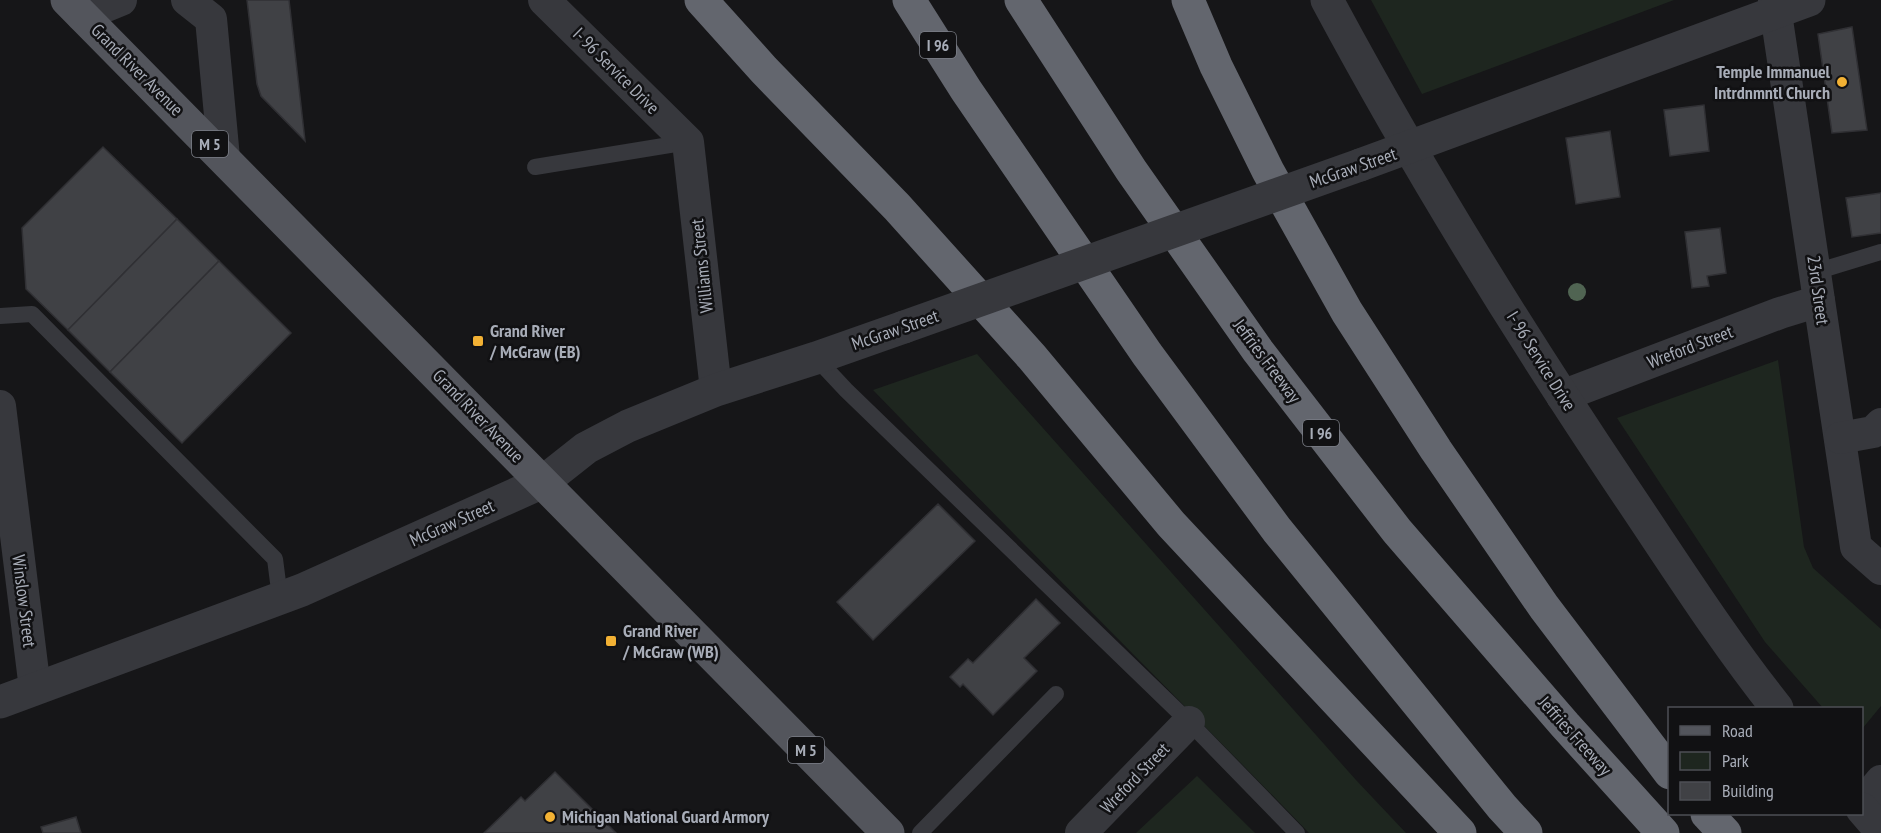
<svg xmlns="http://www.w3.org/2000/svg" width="1881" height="833" font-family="'PT Sans Narrow',sans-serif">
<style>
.green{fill:#1e261f}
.building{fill:#404145;stroke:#303034;stroke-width:1.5}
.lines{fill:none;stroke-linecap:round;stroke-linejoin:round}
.service{stroke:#37383d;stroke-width:16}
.minor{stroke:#37383d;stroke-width:32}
.tertiary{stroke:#37383d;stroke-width:33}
.primary{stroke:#53555c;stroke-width:33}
.motorway{stroke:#63666e;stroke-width:33}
.tertiary-bridge{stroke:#37383d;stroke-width:33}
.tree{fill:#506452}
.poi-dot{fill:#f2b134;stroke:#111113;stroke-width:2}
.labels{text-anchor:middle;stroke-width:5;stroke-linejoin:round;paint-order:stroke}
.shield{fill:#111113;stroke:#7b7e86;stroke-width:1.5}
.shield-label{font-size:16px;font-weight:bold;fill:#a8adb8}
.street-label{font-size:18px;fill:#a8adb8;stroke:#111113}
.poi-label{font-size:18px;font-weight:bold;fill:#a8adb8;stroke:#111113;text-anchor:start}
</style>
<rect width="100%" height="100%" fill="#161618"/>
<!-- green -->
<g class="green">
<path d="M1371,0H1674L1422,94Z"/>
<path d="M977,354L1356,780L1406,833H1309C1165,684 1017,539 873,390Z"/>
<path d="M1778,360L1804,547L1813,568L1881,629V706L1862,729V708H1823L1765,642L1617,418Z"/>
<path d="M1197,776L1255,833H1136Z"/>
</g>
<!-- building -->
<g class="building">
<path d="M247,0H289L305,141L261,96L257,84Z"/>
<path d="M1852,27L1867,130L1832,133L1818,34Z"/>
<path d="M1704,105L1709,151L1670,156L1664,110Z"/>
<path d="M1610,131L1620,197L1576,204L1566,138Z"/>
<path d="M103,147L177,219L68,330L26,289L22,228Z"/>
<path d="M1881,193V233L1852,237L1846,198Z"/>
<path d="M177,219L219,261L110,372L68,330Z"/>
<path d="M1720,228L1726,273L1707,276L1709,286L1692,288L1685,232Z"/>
<path d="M219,261L291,333L182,443L110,372Z"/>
<path d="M938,504L975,541L873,640L837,602Z"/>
<path d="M1036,599L1060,623L1024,658L1037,671L993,715L963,684L960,687L950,677L968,659L973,663Z"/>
<path d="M555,772L616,833H484L521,797L525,801Z"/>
<path d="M76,817L81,833H43L41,827Z"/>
</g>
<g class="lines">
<!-- service -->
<g class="service">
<path d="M535,167L688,142"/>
<path d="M1815,272L1881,252"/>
<path d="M0,316L32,314L275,559L280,598"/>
<path d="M816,358L846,390L1189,722L1297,833"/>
<path d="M920,833L1056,694"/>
</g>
<!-- minor -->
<g class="minor">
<path d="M187,0L211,19L224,158"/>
<path d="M544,0L688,142L716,390"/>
<path d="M1774,0L1856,547L1881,569"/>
<path d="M82,16L121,0"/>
<path d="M1562,396L1780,313L1819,301"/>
<path d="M0,406L35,689"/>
<path d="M1840,438L1873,432L1881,424"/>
<path d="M1862,804L1881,781"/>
<path d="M1081,833L1189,722"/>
</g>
<!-- tertiary -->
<g class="tertiary">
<path d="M1327,0C1417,168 1518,331 1624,489C1674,563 1722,639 1777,708"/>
<path d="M1360,165L1809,0"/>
<path d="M0,702L302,590L543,482L586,448L628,426L716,390L816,358L904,327"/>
<path d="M1862,809L1881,831"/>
</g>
<!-- primary -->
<path class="primary" d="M67,0L888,833"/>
<!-- motorway -->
<g class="motorway">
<path d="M701,0L764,70L897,207L1032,357L1171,524L1460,833"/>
<path d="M909,0L966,90L1147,354L1277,530L1502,807L1526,833"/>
<path d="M1021,0L1131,170L1258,351L1397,531L1565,725L1663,833"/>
<path d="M1188,0L1216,66L1268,171L1347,312L1436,450L1544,607L1670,773"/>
<path d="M1707,814L1725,833"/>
</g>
<!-- tertiary-bridge -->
<path class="tertiary-bridge" d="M904,327L1360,165"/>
</g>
<!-- trees -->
<circle class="tree" cx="1577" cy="292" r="9"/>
<!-- markers -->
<g class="poi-dot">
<circle cx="1842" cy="82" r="6"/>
<rect x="472" y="335" width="12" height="12" rx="3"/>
<rect x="605" y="635" width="12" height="12" rx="3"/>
<circle cx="550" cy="817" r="6"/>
</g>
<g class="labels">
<!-- shield labels -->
<g class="shield">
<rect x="920" y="32" width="36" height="26" rx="4.5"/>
<rect x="192" y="131" width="36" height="26" rx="4.5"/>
<rect x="1303" y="420" width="36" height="26" rx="4.5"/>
<rect x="788" y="737" width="36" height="26" rx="4.5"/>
</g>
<g class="shield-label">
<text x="938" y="51">I 96</text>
<text x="210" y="150">M 5</text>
<text x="1321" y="439">I 96</text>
<text x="806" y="756">M 5</text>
</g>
<!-- street labels -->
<g class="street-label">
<text transform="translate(137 70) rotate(45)" y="6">Grand River Avenue</text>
<text transform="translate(616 71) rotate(45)" y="6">I- 96 Service Drive</text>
<text transform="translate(1353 168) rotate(-19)" y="6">McGraw Street</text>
<text transform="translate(702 266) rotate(-96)" y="6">Williams Street</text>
<text transform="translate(1818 290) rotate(82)" y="6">23rd Street</text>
<text transform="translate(895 330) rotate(-19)" y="6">McGraw Street</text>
<text transform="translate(1690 347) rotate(-21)" y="6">Wreford Street</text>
<text transform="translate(1267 361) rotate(53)" y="6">Jeffries Freeway</text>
<text transform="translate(1541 361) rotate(58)" y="6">I- 96 Service Drive</text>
<text transform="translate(478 416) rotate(46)" y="6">Grand River Avenue</text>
<text transform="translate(452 523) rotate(-24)" y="6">McGraw Street</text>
<text transform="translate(24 601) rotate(83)" y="6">Winslow Street</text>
<text transform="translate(1575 736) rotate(48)" y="6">Jeffries Freeway</text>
<text transform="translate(1135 778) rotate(-46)" y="6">Wreford Street</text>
</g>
<!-- poi labels -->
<g class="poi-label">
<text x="1830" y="78" text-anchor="end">Temple Immanuel<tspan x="1830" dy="21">Intrdnmntl Church</tspan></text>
<text x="490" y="337">Grand River<tspan x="490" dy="21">/ McGraw (EB)</tspan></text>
<text x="623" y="637">Grand River<tspan x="623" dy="21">/ McGraw (WB)</tspan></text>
<text x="562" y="823">Michigan National Guard Armory</text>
</g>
</g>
<!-- legend -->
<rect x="1668" y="707" width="195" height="108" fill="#111113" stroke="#4d4f55" stroke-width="1.5"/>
<rect x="1680" y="726" width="30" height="9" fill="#53555c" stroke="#4d4f55" stroke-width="1.5"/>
<text x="1722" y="737" font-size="18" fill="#a8adb8">Road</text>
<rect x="1680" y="752" width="30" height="18" fill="#1e261f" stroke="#4d4f55" stroke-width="1.5"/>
<text x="1722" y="767" font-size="18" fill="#a8adb8">Park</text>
<rect x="1680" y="782" width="30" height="18" fill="#404145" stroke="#4d4f55" stroke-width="1.5"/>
<text x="1722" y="797" font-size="18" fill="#a8adb8">Building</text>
</svg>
